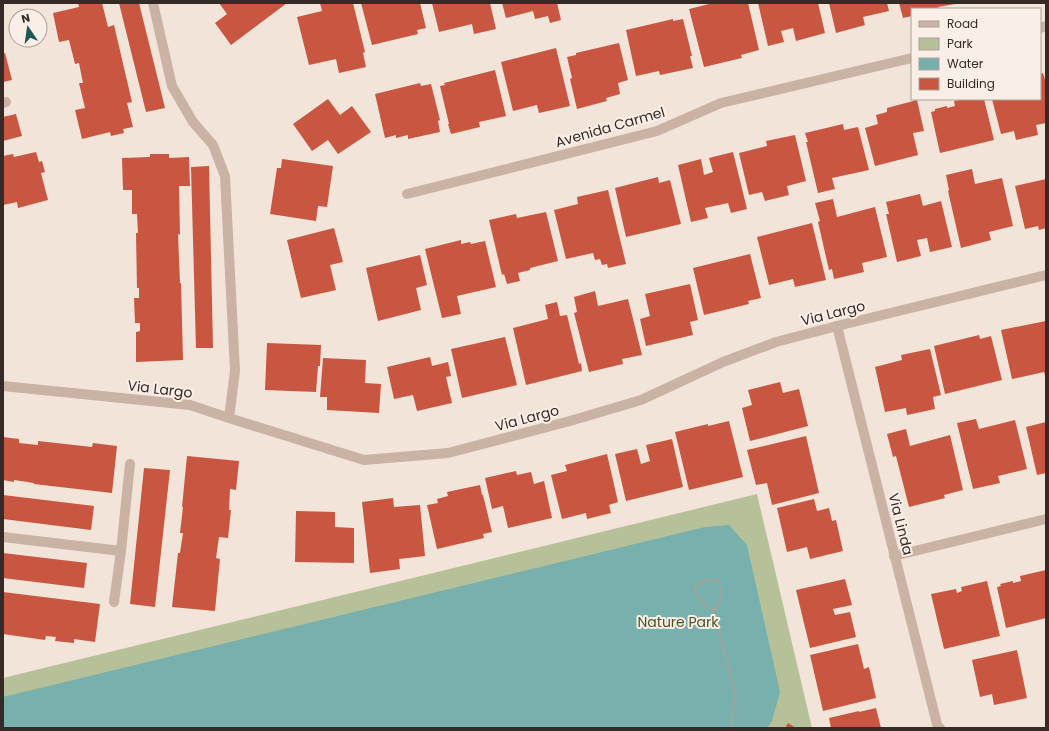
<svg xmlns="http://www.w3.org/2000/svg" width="1049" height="731" font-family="Poppins,sans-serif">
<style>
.green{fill:#b7c199}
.water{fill:#78b0ad}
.building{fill:#c95640}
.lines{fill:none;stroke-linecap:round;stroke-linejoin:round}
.path{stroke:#b69d8f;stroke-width:2.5;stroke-dasharray:2 2;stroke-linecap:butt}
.lane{stroke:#cab3a5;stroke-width:10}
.street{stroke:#cab3a5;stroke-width:10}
.labels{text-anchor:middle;stroke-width:4;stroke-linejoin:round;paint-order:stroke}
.street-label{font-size:14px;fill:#362a27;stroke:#faefe6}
.park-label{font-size:14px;fill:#48552a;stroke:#faefe6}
</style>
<rect width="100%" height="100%" fill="#f2e4d9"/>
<!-- green -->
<path class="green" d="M757,494L812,728H3V678Z"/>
<!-- water -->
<path class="water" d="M729,525L747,545L780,692L772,721L767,728H3V697L705,527Z"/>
<!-- building -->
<g class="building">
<path d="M78,3H102L108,27L114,25L132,102L127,103L133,127L123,129L124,133L111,136L110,132L82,139L75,110L85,108L79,83H83L79,63L75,64L69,40L59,42L53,13L79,7Z"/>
<path d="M119,3H139L165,108L146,112Z"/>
<path d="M219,3H287L231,45L215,23L227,14Z"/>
<path d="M320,3H353L365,52L363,53L366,67L339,73L336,59L309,65L297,17L322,11Z"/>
<path d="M361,3H420L426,28L417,30L418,34L372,45Z"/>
<path d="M432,3H490L496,29L474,34L472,24L439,32Z"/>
<path d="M502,3H557L561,20L550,23L548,16L535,19L533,11L506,18Z"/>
<path d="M713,3H748L759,50L741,55L742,58L704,67L689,9Z"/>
<path d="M758,3H818L825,33L796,41L793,28L781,31L784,42L768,46Z"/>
<path d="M829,3H887L889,11L863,17L865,25L836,33Z"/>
<path d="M899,3H954L955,4L938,7L939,9H912V16L903,18Z"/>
<path d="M673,19V21L683,19L692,56H690L693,68L660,75L659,71L636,76L626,30Z"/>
<path d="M619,43L628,80L618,83L620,94L606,98L607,101L577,109L570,79L572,78L567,57L576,55V53Z"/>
<path d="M556,48L570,106L539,113L537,105L513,111L501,62Z"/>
<path d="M5,53L12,80L3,82V54Z"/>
<path d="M495,70L506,116L479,122L480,127L451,134L448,124H449L440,86L445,85L444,83Z"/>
<path d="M1043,73L1046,83V123L1036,125L1038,135L1016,140L1014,131L1001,134L992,99H1040V74Z"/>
<path d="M420,83L421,86L431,84L440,120L438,121L440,132L408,139V135L396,138V135L385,138L375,94Z"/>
<path d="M328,99L340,115L352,106L371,132L338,154L328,140L312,151L293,124Z"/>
<path d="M964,99H984L994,140L940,153L931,112L935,111V109L947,106V108L955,106L954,101Z"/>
<path d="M917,100L924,131L913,133L918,155L875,166L865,128L878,124L876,115L887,112V108Z"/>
<path d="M16,114L22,136L3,141V117Z"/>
<path d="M843,124L844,130L858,127L869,170L832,178L835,189L818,193L806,142H808L805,133Z"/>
<path d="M795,135L806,181L787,186L789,195L765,201L762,192L749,195L739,153L767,146L766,141Z"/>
<path d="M36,152L39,162L42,161L45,172L41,173L48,200L18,208L17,202L3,205V156L13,154L14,157Z"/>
<path d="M733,152L747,209L731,213L728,203L705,208L708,218L691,222L678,165L701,159L704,175L713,172L709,158Z"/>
<path d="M150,154H169V158L189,157L190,186H179L180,235L178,234L180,283H181L183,360L136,362V332L140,331V323H135L134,298H139V288H137L136,233H138L137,214H132V190H123L122,158L150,157Z"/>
<path d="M282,159L333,166L327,207L318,206L316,221L270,214L277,168H281Z"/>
<path d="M209,166L213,348H196L191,167Z"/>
<path d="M972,169L975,184L1002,178L1013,226L989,232L991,240L961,248L948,191L949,190L946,175Z"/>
<path d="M658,177L659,183L670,180L681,224L626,237L615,188Z"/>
<path d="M1046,179V228L1039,230L1038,226L1025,229L1015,186Z"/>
<path d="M608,190L626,264L608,268L607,264L602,265L600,259L595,260L593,253L566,259L554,210L578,204L577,197Z"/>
<path d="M920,194L923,206L941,201L952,247L930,252L927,238L917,240L921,256L897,262L886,214H889L886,202Z"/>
<path d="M833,199L837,217L875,207L887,257L862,263L864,272L834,279L832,269L829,270L818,222L820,221L815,203Z"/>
<path d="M546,212L558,261L530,268V270L518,273L520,281L507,284L504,274L502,275L489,220L516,214L517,218Z"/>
<path d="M812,223L826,280L795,287L793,279L769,285L757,237Z"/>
<path d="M334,228L343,262L330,265L336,290L301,298L287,240Z"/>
<path d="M461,240V244L470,242L471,244L485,241L496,287L457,296L461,314L442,318L425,249Z"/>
<path d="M750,254L761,298L748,301L749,304L704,315L693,268Z"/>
<path d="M420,255L427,285L416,288L421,310L378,321L366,268Z"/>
<path d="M690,284L698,320L690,322L693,335L646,346L640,319L650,316L645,294Z"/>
<path d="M595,291L598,306L628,299L642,355L622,359L623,364L589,372L574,313L577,312L574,297Z"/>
<path d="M557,302L560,316L567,315L579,364L581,363L582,371L526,385L513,328L548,319L545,305Z"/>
<path d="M1046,321V378L1044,372L1012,379L1001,330Z"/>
<path d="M979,335L980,339L991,336L1002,380L945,394L934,346Z"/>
<path d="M505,337L517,385L462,398L451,349Z"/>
<path d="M267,343L321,345L320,366H318L316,392L265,390Z"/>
<path d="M930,349L941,395L933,397L935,409L907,415L906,408L885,412L875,367L902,360L901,355Z"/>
<path d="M430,357L432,366L448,362L451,376L446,377L452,403L417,411L413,395L394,399L387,367Z"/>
<path d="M323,358L366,360L365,383L381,384L379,413L327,410V397H320Z"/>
<path d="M780,382L783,393L799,389L808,426L750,441L742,408L752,405L748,390Z"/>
<path d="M976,419L979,429L1015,420L1027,469L998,476L1000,483L973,489L957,423Z"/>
<path d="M729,421L743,477L689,490L675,432L708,424V426Z"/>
<path d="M1046,422V473L1037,475L1026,427Z"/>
<path d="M906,429L910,446L950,435L963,490L944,495L945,498L909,507L896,456L893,457L887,434Z"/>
<path d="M806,436L819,493L772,505L767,483L756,485L747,450Z"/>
<path d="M3,437L19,439V443L38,445V441L92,447L93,443L117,446L112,493L34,484V483L14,480V482L3,480Z"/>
<path d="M672,439L683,487L626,501L615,454L637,449L641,464L650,461L646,445Z"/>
<path d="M607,454L618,502L609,505L611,513L587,519L586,513L562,519L551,475L567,471L565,465Z"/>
<path d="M187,456L239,461L236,490L230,489L229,510H231L228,538L219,537L216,558L220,559L215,611L172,607L178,553H180L183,533H180L183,507H182Z"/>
<path d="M144,468L170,470L155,607L130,604Z"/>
<path d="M516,471L517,475L531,472L534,484L544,481L552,518L508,528L503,506L492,509L485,478Z"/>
<path d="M480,485L482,495H483L492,532L483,534L484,538L437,549L427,505L438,503L437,499L448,496L447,492Z"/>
<path d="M3,495L94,506L91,530L3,519Z"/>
<path d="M393,498L394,507L420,505L425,556L399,559L400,569L370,573L362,502Z"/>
<path d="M814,499L817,511L829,508L832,521L836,520L843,551L810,559L807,547L787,552L777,508Z"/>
<path d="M296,511L335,512V527L354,528V563L295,562Z"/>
<path d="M3,553L87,563L84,588L3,578Z"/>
<path d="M1046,570V618L1006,628L997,587L1001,586L1000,584L1013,581V583L1021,581L1020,576Z"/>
<path d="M845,579L852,605L833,609L835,615L850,612L856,637L810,648L796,590Z"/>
<path d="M987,581L1000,636L944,649L931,594L956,589L957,593L962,591L961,587Z"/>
<path d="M3,592L100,604L95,642L74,639V643L55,641L56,637L46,636L45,640L3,634Z"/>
<path d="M858,644L864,669L869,667L876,698L823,711L810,655Z"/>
<path d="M1017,650L1027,698L994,705L992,694L980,697L972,660Z"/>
<path d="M876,708L881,728H831L829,718L859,711V712Z"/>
<path d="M788,723L796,728H785Z"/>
</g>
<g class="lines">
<!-- path -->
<path class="path" d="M714,611L702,602L694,588L705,580L719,581L722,594L714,611L735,693L731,728"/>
<!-- lane -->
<g class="lane">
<path d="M153,3L172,86L193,122L213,145L225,176L235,371L229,418"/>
<path d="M3,103L6,102"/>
<path d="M3,537L121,551L130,464"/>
<path d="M114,602L121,551"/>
</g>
<!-- street -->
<g class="street">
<path d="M1040,28L1046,26"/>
<path d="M407,194L657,131L721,103L912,58"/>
<path d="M837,326L938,728H940"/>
<path d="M3,386L190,405L229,418L364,460L448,453L570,421L641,400L723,362L776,342L837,326L1046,275"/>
<path d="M894,556L1046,519"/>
</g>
</g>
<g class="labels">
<!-- street labels -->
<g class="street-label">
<text transform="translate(610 127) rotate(-16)" y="5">Avenida Carmel</text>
<text transform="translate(833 313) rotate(-14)" y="5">Via Largo</text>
<text transform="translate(160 389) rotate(7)" y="5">Via Largo</text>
<text transform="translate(527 418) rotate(-15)" y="5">Via Largo</text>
<text transform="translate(901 524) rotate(76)" y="5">Via Linda</text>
</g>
<!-- park labels -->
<g class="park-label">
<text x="678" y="627">Nature Park</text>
</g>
</g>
<!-- border -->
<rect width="1049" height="731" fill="none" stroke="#362a27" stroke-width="8"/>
<!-- legend -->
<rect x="911" y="8" width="130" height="92" fill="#faefe6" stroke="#aca09a"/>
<rect x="919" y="21" width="20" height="6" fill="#cab3a5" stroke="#aca09a"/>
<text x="947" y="28" font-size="12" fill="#362a27">Road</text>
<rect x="919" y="38" width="20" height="12" fill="#b7c199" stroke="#aca09a"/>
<text x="947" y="48" font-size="12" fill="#362a27">Park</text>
<rect x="919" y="58" width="20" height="12" fill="#78b0ad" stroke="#aca09a"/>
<text x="947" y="68" font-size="12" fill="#362a27">Water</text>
<rect x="919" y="78" width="20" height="12" fill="#c95640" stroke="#aca09a"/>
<text x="947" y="88" font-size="12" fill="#362a27">Building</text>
<!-- north arrow -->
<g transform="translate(28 28) rotate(347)"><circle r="19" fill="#faefe6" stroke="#aca09a"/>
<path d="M0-3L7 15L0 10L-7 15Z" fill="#1b5857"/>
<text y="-6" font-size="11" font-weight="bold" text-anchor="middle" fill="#362a27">N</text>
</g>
</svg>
